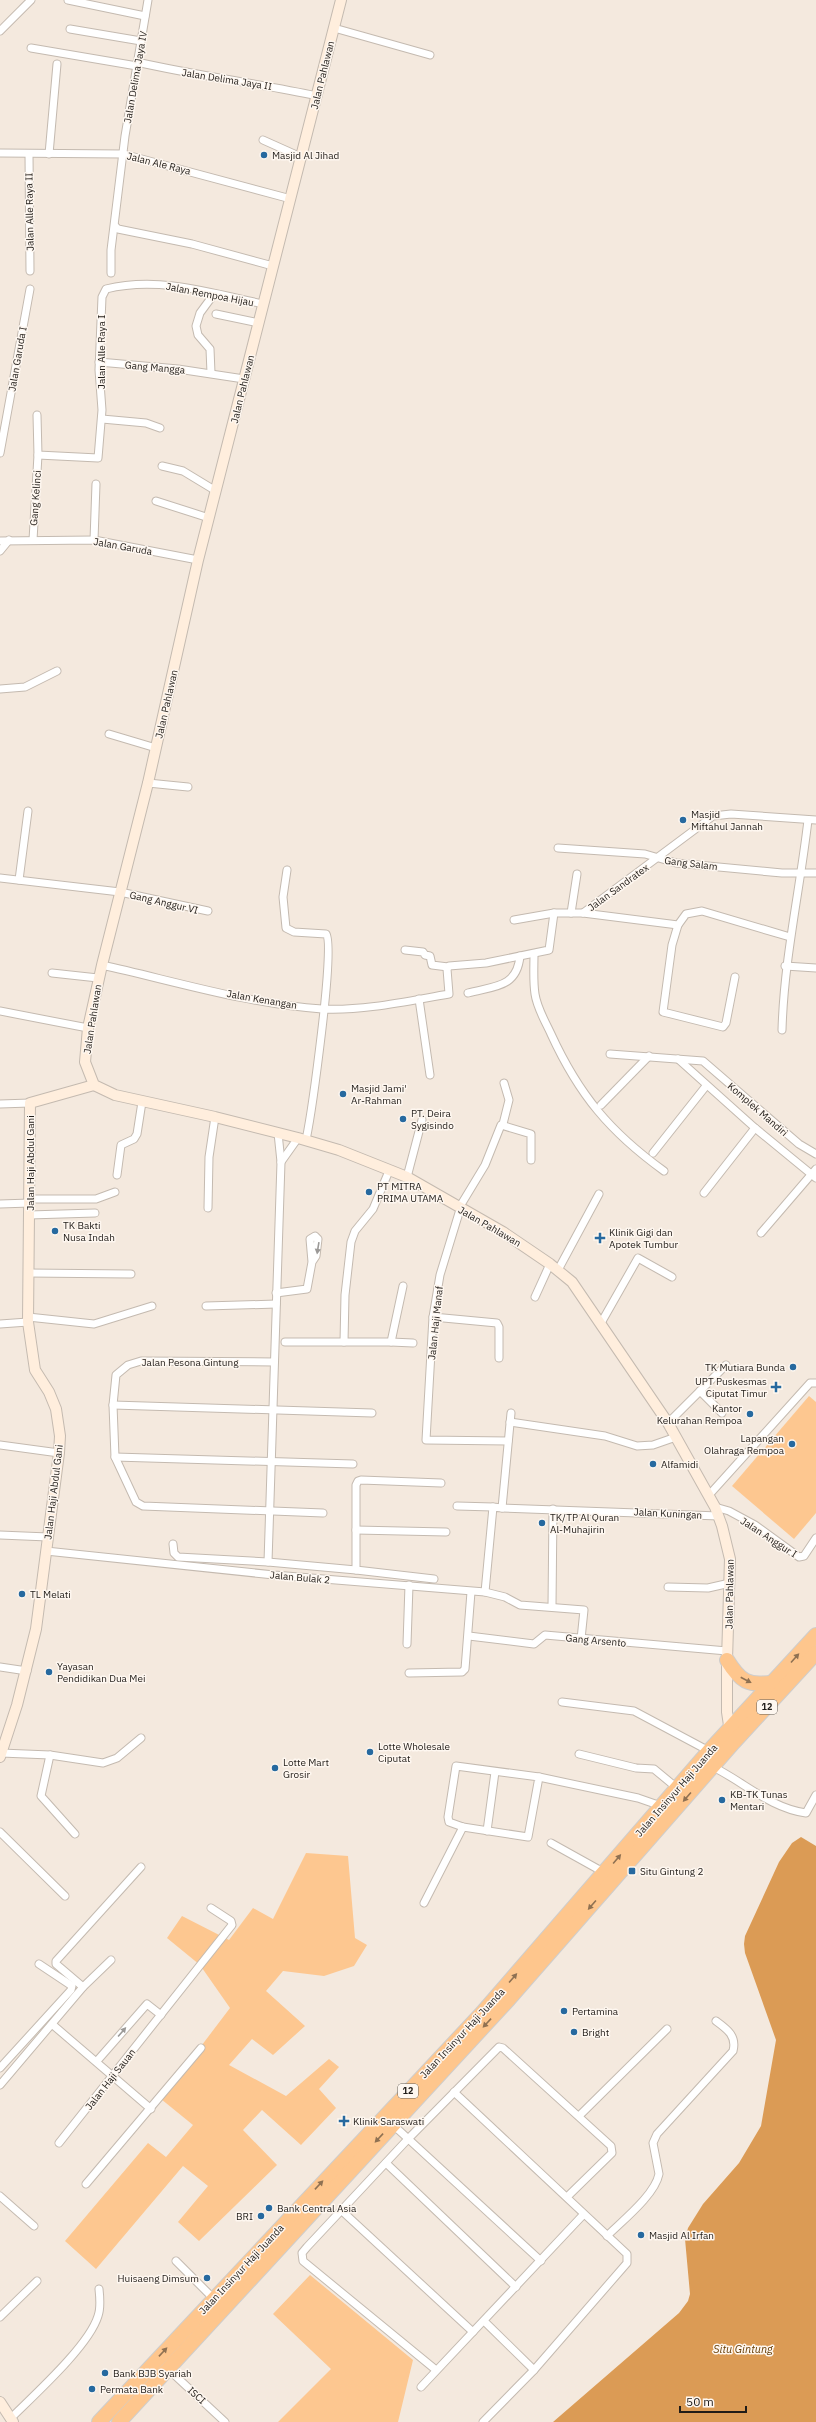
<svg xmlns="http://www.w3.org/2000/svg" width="816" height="2422" font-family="'IBM Plex Sans',sans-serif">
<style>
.green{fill:#fdc790}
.water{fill:#db9b55}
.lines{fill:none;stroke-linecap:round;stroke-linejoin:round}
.street-casing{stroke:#c4bab0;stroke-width:9}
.secondary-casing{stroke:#c4bab0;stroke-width:12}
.highway-casing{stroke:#cecdcc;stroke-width:16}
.street{stroke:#fff;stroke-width:7}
.secondary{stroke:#fed;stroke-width:10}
.highway{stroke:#fec68d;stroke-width:14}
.oneway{fill:#9b9997}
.oneway2{fill:#8f7152}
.poi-dot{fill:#26699f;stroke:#fef7f0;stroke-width:1.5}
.labels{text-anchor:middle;stroke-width:3;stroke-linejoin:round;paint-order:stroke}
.shield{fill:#fef7f0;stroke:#635e59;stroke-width:1}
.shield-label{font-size:9px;font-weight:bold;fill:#201c18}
.street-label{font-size:10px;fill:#201c18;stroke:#fef7f0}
.poi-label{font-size:10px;fill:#201c18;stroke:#fef7f0;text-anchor:start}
.water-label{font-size:11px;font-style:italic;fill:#683e05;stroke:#fef7f0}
</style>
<rect width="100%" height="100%" fill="#f4e9de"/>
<!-- green -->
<g class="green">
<path d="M809,1396L816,1402V1513L794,1539L732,1486Z"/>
<path d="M306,1853L348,1856L355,1938L367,1945L354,1966L324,1976L283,1971L266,1991L305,2026L273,2055L252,2039L229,2065L286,2096L329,2059L339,2067L319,2089L336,2108L301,2145L262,2110L243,2130L277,2165L199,2241L178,2222L208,2186L183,2166L96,2269L65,2241L148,2143L166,2157L193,2125L161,2099L230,2008L200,1965L167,1938L182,1916L229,1940L253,1908L273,1919Z"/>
<path d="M310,2275L413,2360L398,2422H278L331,2369L273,2314Z"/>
</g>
<!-- water -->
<path class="water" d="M801,1837L816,1846V2422H553L679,2313L688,2301L690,2294L685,2239L688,2228L703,2204L739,2163L761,2126L776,2040L745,1953L744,1944L745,1936L779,1862L792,1843Z"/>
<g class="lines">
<defs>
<g id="street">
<path d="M68,0L145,16"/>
<path d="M334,28L430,55"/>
<path d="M70,29L141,41"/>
<path d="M0,31L31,0"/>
<path d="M31,48L137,66"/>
<path d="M137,62C197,76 257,83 317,96"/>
<path d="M263,140L301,157"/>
<path d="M0,153L123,154L291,199"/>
<path d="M29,154L30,271"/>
<path d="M49,154L57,64"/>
<path d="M115,226L118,229L192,244L273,266"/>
<path d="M111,273V250L125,136L148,0"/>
<path d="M216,314L259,323"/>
<path d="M99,362L178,369L244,379"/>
<path d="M211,373L210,349L198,335L196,326L200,313L214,294"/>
<path d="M37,415L38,455L98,458L102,410L99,370L102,297L106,289C159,276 212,293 263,304"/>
<path d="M102,419L146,423L160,428"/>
<path d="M0,453L30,289"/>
<path d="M162,466L183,471L216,491"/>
<path d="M156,501L209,518"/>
<path d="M33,540L38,455"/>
<path d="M94,540L96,484"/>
<path d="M0,541L94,540L198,560"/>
<path d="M0,551L9,540"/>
<path d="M0,689L25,687L57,671"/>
<path d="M109,734L156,748"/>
<path d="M148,783L188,787"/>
<path d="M558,848L645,854L676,863L782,873H816"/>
<path d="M287,870L283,897L286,928L294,932L326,934C336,944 311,1116 306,1140"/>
<path d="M0,878L120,892L208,911"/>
<path d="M19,880L28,811"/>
<path d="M571,913L577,874"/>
<path d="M583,913L713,816L731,814L816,820"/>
<path d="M514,920L554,913"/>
<path d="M678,925L672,945L663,1012L723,1027L726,1023L735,977"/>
<path d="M405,950L423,952L425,955L430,956L432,965L448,967"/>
<path d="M534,954C534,967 533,981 535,994C537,1008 545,1021 551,1034C579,1095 610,1132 664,1171"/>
<path d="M102,965C174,981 248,1004 322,1009C364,1011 408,1001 449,994L447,969L449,966L486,963L549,950L554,913H583L678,925L686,914L702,911L790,937"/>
<path d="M785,966L816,968"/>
<path d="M52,973L98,978"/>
<path d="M468,993C494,986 517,988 520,956"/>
<path d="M419,999L430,1075"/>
<path d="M0,1011L88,1028"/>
<path d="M782,1030C784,959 800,890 808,820"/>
<path d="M610,1054L703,1061L799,1144L816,1154"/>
<path d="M678,1059L755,1128L816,1178"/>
<path d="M0,1104L30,1103"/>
<path d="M601,1105L649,1056"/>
<path d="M503,1124L509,1100L504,1083"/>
<path d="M653,1153L706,1086"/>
<path d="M281,1162L298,1138"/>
<path d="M117,1175L121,1145L134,1139L137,1134L142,1102"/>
<path d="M407,1177L422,1120"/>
<path d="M704,1193L755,1128"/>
<path d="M30,1199H96L115,1192"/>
<path d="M0,1204L30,1203"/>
<path d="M208,1208L209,1157L215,1117"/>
<path d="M29,1215L95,1213"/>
<path d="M761,1233L816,1169"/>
<path d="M558,1270L599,1194"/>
<path d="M28,1273L131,1274"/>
<path d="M276,1293L307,1289L312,1262L310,1239L315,1236L318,1239L316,1256L312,1262"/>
<path d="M535,1297L550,1264"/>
<path d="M206,1306L276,1304"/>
<path d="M28,1317L94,1324L152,1306"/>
<path d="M433,1317L497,1323L499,1327V1358"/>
<path d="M601,1323L638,1258L672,1277"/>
<path d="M0,1324L28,1322"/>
<path d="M285,1342H344L345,1295L351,1242L355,1231L373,1209L389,1171"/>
<path d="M344,1342H391L403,1286"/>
<path d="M391,1342L413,1343"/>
<path d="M274,1362L141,1361L128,1365L116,1375L113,1405L115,1457L136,1502L143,1506L323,1513"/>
<path d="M700,1391L722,1413"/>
<path d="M113,1405L372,1413"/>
<path d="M511,1413L502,1508L719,1516"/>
<path d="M510,1422L605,1436L637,1446L653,1445L676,1437"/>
<path d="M668,1423L726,1365"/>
<path d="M508,1441L426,1440L433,1317L440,1275L462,1203L485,1165L501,1125L531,1134V1160"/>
<path d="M0,1445L59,1453"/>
<path d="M115,1457L353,1464"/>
<path d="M709,1495L810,1383H816"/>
<path d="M457,1506L493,1507"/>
<path d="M715,1507L729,1511L755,1525L799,1557L804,1556L816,1538"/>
<path d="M356,1530L446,1532"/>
<path d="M0,1535L48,1537"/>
<path d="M173,1544L174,1553L178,1557L268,1562L356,1570"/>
<path d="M46,1551L274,1575L485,1592L505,1597L520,1605L584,1610L581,1639"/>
<path d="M268,1562L281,1162L278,1133"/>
<path d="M434,1579L356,1570V1485L358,1481L361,1480L441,1483"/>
<path d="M668,1587L708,1588L730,1583"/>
<path d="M485,1592L493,1507L502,1508"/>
<path d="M552,1606L553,1509"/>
<path d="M469,1636L534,1644L545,1635L727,1651"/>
<path d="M407,1644L409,1585"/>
<path d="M0,1667L27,1671"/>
<path d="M409,1673L462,1672L465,1669L471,1592"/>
<path d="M562,1702L634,1711L709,1751"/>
<path d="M1,1753L50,1755L103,1763L117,1758L141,1738"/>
<path d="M579,1754L636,1768L654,1769L677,1788"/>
<path d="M50,1755L41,1796L75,1834"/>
<path d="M456,1766L539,1777L528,1837L463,1827L449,1822L448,1817Z"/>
<path d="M713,1767C744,1782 770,1808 806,1813L816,1795"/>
<path d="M539,1777L638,1798L661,1806"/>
<path d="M487,1831L495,1772"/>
<path d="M0,1832L65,1896"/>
<path d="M551,1843L605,1873"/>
<path d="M424,1903L463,1827"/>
<path d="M83,1987L56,1964V1961L141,1867"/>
<path d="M53,2025L151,2109"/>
<path d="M97,2061L147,2004L161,2015"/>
<path d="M0,2068L71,1990L72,1986L39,1964"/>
<path d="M0,2085L83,1987L111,1960"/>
<path d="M454,2092L627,2254V2263L534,2370L483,2422"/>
<path d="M579,2116L667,2029"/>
<path d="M391,2123L541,2261"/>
<path d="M59,2143L232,1925L231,1921L211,1908"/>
<path d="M386,2163L516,2287"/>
<path d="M86,2184L201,2048"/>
<path d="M0,2196L34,2226"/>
<path d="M342,2211L473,2332"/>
<path d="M607,2236C622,2221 655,2195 659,2174L653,2143L657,2134L733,2051C737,2036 727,2029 716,2021"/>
<path d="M176,2261L213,2298"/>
<path d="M0,2317L37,2281"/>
<path d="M484,2321L534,2370"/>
<path d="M167,2368L225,2422"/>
<path d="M436,2370L303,2261L302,2253L307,2247L408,2139L499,2047L503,2048L611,2146L612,2153L567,2197"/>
<path d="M421,2387L583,2215"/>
<path d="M10,2419C33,2396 89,2346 98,2316C101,2308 100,2298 99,2289"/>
</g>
<g id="secondary">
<path d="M341,0L198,560L148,783L102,965L88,1028L85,1062L94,1085L115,1095L215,1117L298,1138L339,1150L407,1177L503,1232L550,1264L572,1282L668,1423L715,1507L722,1526L730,1559L727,1660V1712L730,1732"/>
<path d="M0,1757L17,1705L36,1629L59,1453L60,1436L56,1409L49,1392L35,1370L28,1322L30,1103L94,1085"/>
<path d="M0,2402L13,2422"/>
</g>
<g id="highway">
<path d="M727,1660C740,1681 748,1687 774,1682"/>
<path d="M99,2422L482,2013L709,1751L816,1635"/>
<path d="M119,2422L509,1999L734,1742L816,1653"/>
</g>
</defs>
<!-- street casing -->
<use href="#street" class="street-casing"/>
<!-- secondary casing -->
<use href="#secondary" class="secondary-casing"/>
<!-- highway casing -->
<use href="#highway" class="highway-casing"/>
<!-- street -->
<use href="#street" class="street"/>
<!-- secondary -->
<use href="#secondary" class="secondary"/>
<!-- highway -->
<use href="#highway" class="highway"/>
</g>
<!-- one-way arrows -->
<defs><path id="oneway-solid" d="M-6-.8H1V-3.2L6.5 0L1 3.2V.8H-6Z"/></defs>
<g class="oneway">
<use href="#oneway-solid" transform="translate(318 1248) rotate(99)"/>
<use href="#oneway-solid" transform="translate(122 2032) rotate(-49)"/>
</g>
<g class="oneway2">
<use href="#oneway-solid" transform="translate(795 1658) rotate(-48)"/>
<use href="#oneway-solid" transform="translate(746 1680) rotate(28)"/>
<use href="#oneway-solid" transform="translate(687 1797) rotate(131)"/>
<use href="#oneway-solid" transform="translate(617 1859) rotate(-50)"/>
<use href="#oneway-solid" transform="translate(592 1905) rotate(131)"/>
<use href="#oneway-solid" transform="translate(513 1978) rotate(-49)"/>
<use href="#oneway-solid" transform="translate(487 2023) rotate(133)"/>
<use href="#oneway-solid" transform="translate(379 2138) rotate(133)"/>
<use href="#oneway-solid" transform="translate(319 2185) rotate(-47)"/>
<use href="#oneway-solid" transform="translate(163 2352) rotate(-47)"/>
</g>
<!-- markers -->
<g class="poi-dot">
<circle cx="264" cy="155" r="4"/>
<circle cx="683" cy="820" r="4"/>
<circle cx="343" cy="1094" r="4"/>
<circle cx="403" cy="1119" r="4"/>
<circle cx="369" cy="1192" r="4"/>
<circle cx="55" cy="1231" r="4"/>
<path d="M598 1232h4v4h4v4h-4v4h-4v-4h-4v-4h4z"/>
<circle cx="793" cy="1367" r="4"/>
<path d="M774 1381h4v4h4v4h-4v4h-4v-4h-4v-4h4z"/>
<circle cx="750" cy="1414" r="4"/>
<circle cx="792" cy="1444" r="4"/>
<circle cx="653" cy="1464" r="4"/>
<circle cx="542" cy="1523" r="4"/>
<circle cx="22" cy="1594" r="4"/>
<circle cx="49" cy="1672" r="4"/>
<circle cx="370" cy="1752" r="4"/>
<circle cx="275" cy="1768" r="4"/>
<circle cx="722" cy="1800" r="4"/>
<rect x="628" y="1867" width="8" height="8" rx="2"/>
<circle cx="564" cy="2011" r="4"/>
<circle cx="574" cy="2032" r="4"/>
<path d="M342 2115h4v4h4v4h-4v4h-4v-4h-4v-4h4z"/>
<circle cx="269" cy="2208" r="4"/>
<circle cx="261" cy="2216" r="4"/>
<circle cx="641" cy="2235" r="4"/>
<circle cx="207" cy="2278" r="4"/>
<circle cx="105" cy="2373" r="4"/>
<circle cx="92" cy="2389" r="4"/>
</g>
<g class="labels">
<!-- shield labels -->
<g class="shield">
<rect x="757" y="1700" width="20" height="14" rx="3"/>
<rect x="398" y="2084" width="20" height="14" rx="3"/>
</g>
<g class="shield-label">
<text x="767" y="1710">12</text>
<text x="408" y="2094">12</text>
</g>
<!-- street labels -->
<g class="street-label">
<text transform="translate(322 75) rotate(-76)" y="4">Jalan Pahlawan</text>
<text transform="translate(135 77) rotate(-80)" y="4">Jalan Delima Jaya IV</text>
<text transform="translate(227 79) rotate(9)" y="4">Jalan Delima Jaya II</text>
<text transform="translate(159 163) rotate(14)" y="4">Jalan Ale Raya</text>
<text transform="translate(29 212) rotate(-91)" y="4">Jalan Alle Raya II</text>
<text transform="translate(210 294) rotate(11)" y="4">Jalan Rempoa Hijau</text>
<text transform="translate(101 352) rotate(-90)" y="4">Jalan Alle Raya I</text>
<text transform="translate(17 359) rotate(-80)" y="4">Jalan Garuda I</text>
<text transform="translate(155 367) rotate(5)" y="4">Gang Mangga</text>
<text transform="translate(242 389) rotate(-76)" y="4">Jalan Pahlawan</text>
<text transform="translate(35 498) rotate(-86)" y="4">Gang Kelinci</text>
<text transform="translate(123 546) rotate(10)" y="4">Jalan Garuda</text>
<text transform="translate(166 704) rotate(-77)" y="4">Jalan Pahlawan</text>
<text transform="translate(691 863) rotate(7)" y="4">Gang Salam</text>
<text transform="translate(618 887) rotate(-36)" y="4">Jalan Sandratex</text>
<text transform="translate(164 902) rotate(13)" y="4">Gang Anggur VI</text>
<text transform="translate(262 999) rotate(10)" y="4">Jalan Kenangan</text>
<text transform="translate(92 1019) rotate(-81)" y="4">Jalan Pahlawan</text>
<text transform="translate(758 1109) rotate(41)" y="4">Komplek Mandiri</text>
<text transform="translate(30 1163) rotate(-90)" y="4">Jalan Haji Abdul Gani</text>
<text transform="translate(490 1226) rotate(30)" y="4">Jalan Pahlawan</text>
<text transform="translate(435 1323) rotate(-84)" y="4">Jalan Haji Manaf</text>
<text x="190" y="1366">Jalan Pesona Gintung</text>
<text transform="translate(53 1492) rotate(-83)" y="4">Jalan Haji Abdul Gani</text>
<text transform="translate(668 1513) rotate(3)" y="4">Jalan Kuningan</text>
<text transform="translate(769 1537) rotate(33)" y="4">Jalan Anggur I</text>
<text transform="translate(300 1577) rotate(5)" y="4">Jalan Bulak 2</text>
<text transform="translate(729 1594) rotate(-89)" y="4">Jalan Pahlawan</text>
<text transform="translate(596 1640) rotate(5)" y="4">Gang Arsento</text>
<text transform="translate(676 1790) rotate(-49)" y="4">Jalan Insinyur Haji Juanda</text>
<text transform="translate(462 2033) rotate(-47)" y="4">Jalan Insinyur Haji Juanda</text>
<text transform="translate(110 2079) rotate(-52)" y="4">Jalan Haji Sauan</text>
<text transform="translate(241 2269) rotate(-47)" y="4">Jalan Insinyur Haji Juanda</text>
<text transform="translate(197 2395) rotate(42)" y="4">ISCI</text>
</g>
<!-- poi labels -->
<g class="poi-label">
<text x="272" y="159">Masjid Al Jihad</text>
<text x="691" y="818">Masjid<tspan x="691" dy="12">Miftahul Jannah</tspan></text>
<text x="351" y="1092">Masjid Jami'<tspan x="351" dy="12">Ar-Rahman</tspan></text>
<text x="411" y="1117">PT. Deira<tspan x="411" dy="12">Sygisindo</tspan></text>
<text x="377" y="1190">PT MITRA<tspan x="377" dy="12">PRIMA UTAMA</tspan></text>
<text x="63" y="1229">TK Bakti<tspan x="63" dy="12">Nusa Indah</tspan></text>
<text x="609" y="1236">Klinik Gigi dan<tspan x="609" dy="12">Apotek Tumbur</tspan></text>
<text x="785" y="1371" text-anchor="end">TK Mutiara Bunda</text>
<text x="767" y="1385" text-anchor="end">UPT Puskesmas<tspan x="767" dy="12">Ciputat Timur</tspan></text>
<text x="742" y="1412" text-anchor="end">Kantor<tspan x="742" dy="12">Kelurahan Rempoa</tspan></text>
<text x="784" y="1442" text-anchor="end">Lapangan<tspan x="784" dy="12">Olahraga Rempoa</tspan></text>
<text x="661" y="1468">Alfamidi</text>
<text x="550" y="1521">TK/TP Al Quran<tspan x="550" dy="12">Al-Muhajirin</tspan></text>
<text x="30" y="1598">TL Melati</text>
<text x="57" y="1670">Yayasan<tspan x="57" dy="12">Pendidikan Dua Mei</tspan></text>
<text x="378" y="1750">Lotte Wholesale<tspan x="378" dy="12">Ciputat</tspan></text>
<text x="283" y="1766">Lotte Mart<tspan x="283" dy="12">Grosir</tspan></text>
<text x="730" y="1798">KB-TK Tunas<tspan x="730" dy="12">Mentari</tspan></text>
<text x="640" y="1875">Situ Gintung 2</text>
<text x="572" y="2015">Pertamina</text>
<text x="582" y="2036">Bright</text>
<text x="353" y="2125">Klinik Saraswati</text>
<text x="277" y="2212">Bank Central Asia</text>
<text x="253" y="2220" text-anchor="end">BRI</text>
<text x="649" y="2239">Masjid Al Irfan</text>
<text x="199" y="2282" text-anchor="end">Huisaeng Dimsum</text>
<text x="113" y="2377">Bank BJB Syariah</text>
<text x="100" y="2393">Permata Bank</text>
</g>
<!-- water labels -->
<g class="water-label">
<text x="743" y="2353">Situ Gintung</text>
</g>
</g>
<!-- scale -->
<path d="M680 2406v6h66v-6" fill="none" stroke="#201c18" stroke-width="2"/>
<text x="686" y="2406" font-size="12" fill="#201c18" stroke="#fef7f0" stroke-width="3" paint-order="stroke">50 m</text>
</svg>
